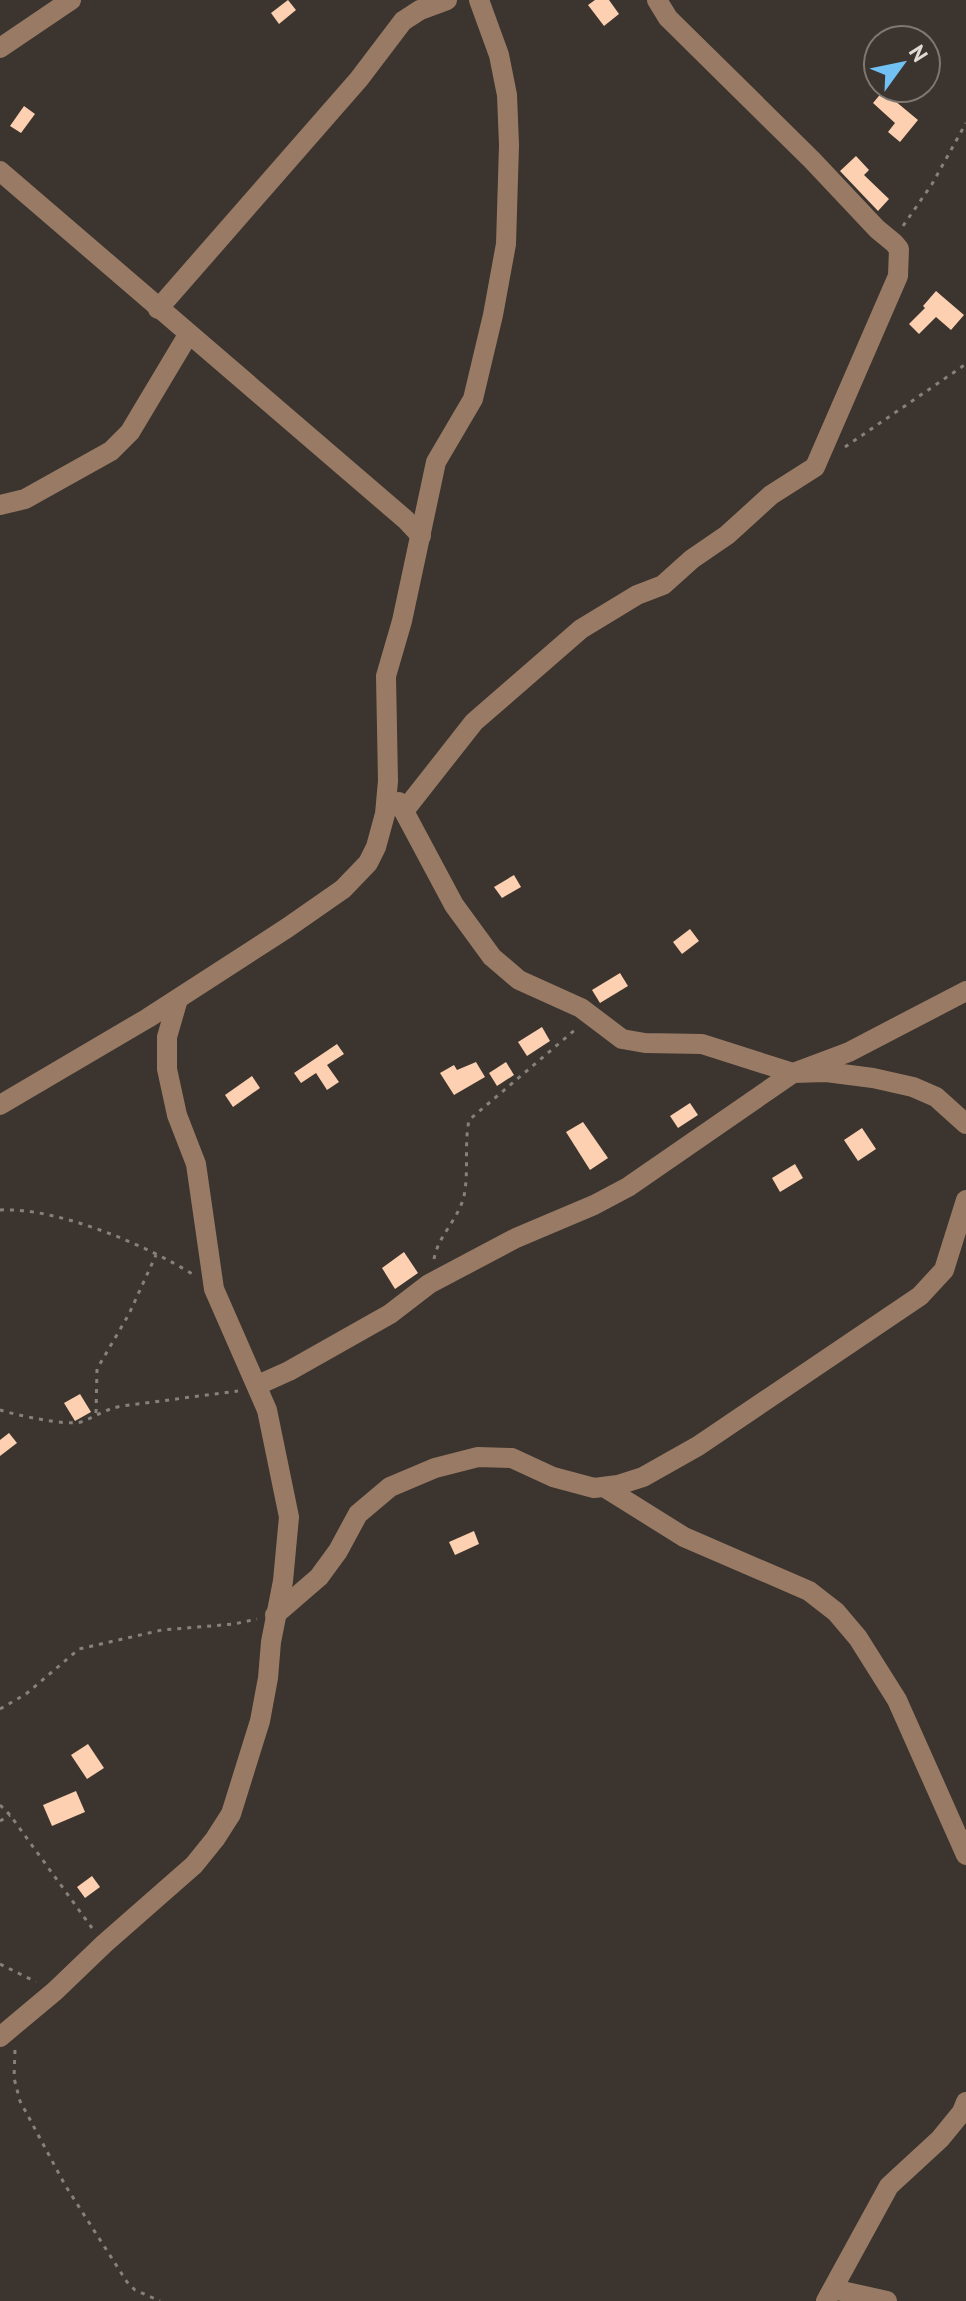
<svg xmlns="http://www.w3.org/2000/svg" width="966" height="2301" font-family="'PT Sans',sans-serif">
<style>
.building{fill:#fcd0b0}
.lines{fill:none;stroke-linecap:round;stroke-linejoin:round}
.path{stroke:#87807b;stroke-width:3;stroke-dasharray:4 6;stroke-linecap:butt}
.minor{stroke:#997b65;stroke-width:20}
</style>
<rect width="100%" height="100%" fill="#3c342e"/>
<!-- building -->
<g class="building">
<path d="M288,0L296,10L279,24L271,13Z"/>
<path d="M595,0H609L619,14L604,26L588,5Z"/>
<path d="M883,91L918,120L900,142L888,132L895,123L873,103Z"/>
<path d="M24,106L35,114L21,133L10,126Z"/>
<path d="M856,156L869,170L864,175L889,199L878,211L840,171Z"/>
<path d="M936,291L964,315L951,330L936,317L919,334L909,324L925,308L923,306Z"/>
<path d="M514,875L521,887L502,898L494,887Z"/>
<path d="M690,929L699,941L682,954L673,942Z"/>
<path d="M620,973L628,986L600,1003L592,990Z"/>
<path d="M542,1027L550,1041L527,1056L518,1042Z"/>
<path d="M337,1044L344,1054L327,1065L339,1082L327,1090L316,1073L301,1083L294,1073Z"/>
<path d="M476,1062L485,1077L454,1095L440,1073L454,1065L457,1070Z"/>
<path d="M506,1062L514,1075L497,1086L489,1073Z"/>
<path d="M252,1076L260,1088L233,1107L225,1095Z"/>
<path d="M690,1103L698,1115L678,1128L670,1116Z"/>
<path d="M583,1122L608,1158L590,1170L566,1132Z"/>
<path d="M862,1128L876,1149L858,1161L844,1140Z"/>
<path d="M795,1164L803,1178L780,1192L772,1178Z"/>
<path d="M404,1252L418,1273L395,1289L382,1268Z"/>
<path d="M80,1394L91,1412L75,1421L64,1403Z"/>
<path d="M9,1433L17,1443L0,1456V1440Z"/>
<path d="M474,1531L479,1544L455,1555L449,1542Z"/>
<path d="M88,1744L104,1768L87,1779L71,1755Z"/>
<path d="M76,1791L85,1812L52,1826L43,1805Z"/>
<path d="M92,1876L100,1887L85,1898L77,1887Z"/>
</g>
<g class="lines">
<!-- path -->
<g class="path">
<path d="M903,226L932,184L966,123"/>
<path d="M845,447L966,364"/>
<path d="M0,1210C57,1207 146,1245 194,1275"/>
<path d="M434,1259C438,1236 458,1220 464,1196C469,1172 464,1145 469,1120L576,1029"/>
<path d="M0,1410C16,1415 66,1426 81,1422C95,1417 105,1409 122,1406L238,1391"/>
<path d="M96,1413L97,1369L129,1314L156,1255"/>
<path d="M0,1709L26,1694L79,1649L162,1630L234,1624L257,1619"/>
<path d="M0,1805L10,1815L92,1928"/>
<path d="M0,1821L10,1815"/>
<path d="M0,1964L36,1982"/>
<path d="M15,2050L14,2078L20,2101L65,2185L127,2282L135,2290L160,2301"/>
</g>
<!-- minor -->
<g class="minor">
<path d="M0,48L71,0"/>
<path d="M0,171L406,520L421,536"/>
<path d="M158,309L359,79L403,21L420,10L447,0"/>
<path d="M0,505L25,499L111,451L130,432L188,335"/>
<path d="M399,802L454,905L492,957L519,980L581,1008L622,1039L645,1043L702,1044L793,1073L826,1072L873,1078L913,1087L936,1097L966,1124"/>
<path d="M404,811L474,722L581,629L637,595L663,585L692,559L727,535L771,495L815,467L898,276L899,249L894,243L877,229L812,160L668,18L657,0"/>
<path d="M0,1105L148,1018L287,928L343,889L368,863L376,847L385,814L388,781L386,676L402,621L436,462L473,399L493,315L506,244L509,145L507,95L499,55L479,0"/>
<path d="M258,1385L289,1371L390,1314L429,1284L516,1238L594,1205L628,1187L793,1073L849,1052L966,991"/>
<path d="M604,1487L684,1537L809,1591L836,1612L858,1638L897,1700L966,1855"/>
<path d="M275,1615L319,1577L338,1551L358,1514L390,1487L435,1468L478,1457L512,1458L553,1477L594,1488L618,1485L643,1477L698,1446L920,1296L944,1270L966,1200"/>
<path d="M0,2037L55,1991L104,1944L194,1865L215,1839L231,1814L260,1721L268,1678L271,1642L283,1581L289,1517L267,1410L214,1289L196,1164L177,1115L167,1069V1037L178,999"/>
<path d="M833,2289L887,2301"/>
<path d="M826,2301L889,2186L940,2139L962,2112L966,2102"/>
</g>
</g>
<!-- north arrow -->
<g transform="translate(902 64) rotate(57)"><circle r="38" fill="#3c342e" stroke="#7e7772" stroke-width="2"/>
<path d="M0-6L14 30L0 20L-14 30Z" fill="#71c1f5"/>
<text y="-12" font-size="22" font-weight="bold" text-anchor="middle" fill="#e0dbd7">N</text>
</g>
</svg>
